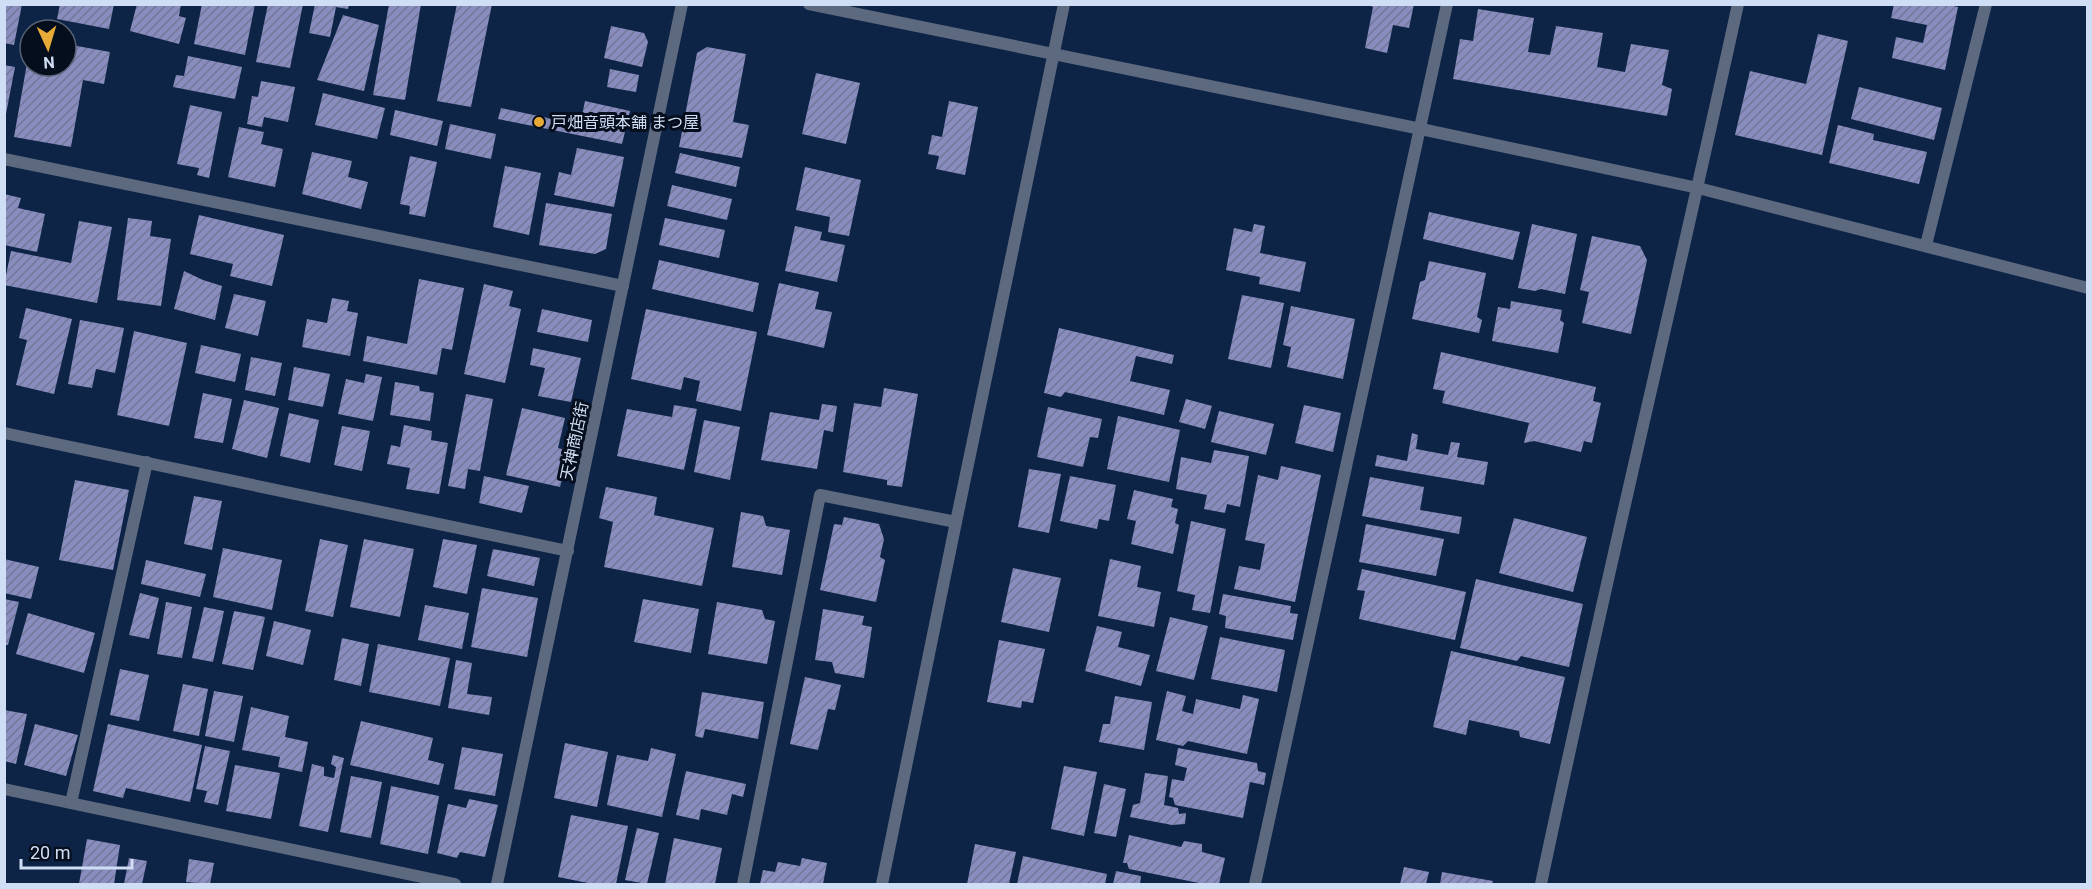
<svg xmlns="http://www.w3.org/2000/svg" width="2092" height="889" font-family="Roboto,'Noto Sans JP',sans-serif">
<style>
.building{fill:url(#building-hatch)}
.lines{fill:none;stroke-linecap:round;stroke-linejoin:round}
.service{stroke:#5c697e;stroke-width:12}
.minor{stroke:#5c697e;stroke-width:12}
.tertiary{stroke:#5c697e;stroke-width:12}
.poi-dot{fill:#e8ab37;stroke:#050e1d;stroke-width:2}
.labels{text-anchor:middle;stroke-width:6;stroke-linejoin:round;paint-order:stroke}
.poi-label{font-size:16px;fill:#d0def5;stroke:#050e1d;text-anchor:start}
.street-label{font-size:16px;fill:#d0def5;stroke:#050e1d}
</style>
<defs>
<pattern id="building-hatch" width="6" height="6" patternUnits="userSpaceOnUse" patternTransform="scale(1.5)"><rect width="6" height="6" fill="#888dbd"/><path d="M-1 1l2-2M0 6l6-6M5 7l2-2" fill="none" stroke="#72779a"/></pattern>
</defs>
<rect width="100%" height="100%" fill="#0e2447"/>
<!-- building -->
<g class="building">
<path d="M4,4H22L14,45L4,43Z"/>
<path d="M60,4H114L109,29L57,19Z"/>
<path d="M137,4H181L179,16L186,18L179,44L130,31Z"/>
<path d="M202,4H255L245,55L194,44Z"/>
<path d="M268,4H303L290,68L256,62Z"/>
<path d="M315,4H349L348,9L336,7L330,37L309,33Z"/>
<path d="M389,4H421L405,100L373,95Z"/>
<path d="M457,4H492L471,107L437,101Z"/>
<path d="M1367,4H1414L1409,28L1393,25L1387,53L1365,48L1373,7Z"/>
<path d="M1894,4H1945L1958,7L1945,70L1892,58L1896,37L1923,43L1927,25L1891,18Z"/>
<path d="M1478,9L1534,18L1528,52L1550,55L1556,26L1603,33L1597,67L1625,72L1631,44L1669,50L1662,85L1672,89L1667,116L1453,79L1460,39L1473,41Z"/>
<path d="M343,15L379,25L364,91L317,80Z"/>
<path d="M611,26L644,33L648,42L642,67L604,58Z"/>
<path d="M1818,34L1848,41L1822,155L1735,135L1750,71L1806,84Z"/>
<path d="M66,44L110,52L104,84L83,80L71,147L14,137L29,52L30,66H66Z"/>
<path d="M707,47L746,54L733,122L749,125L742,158L679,147L697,53Z"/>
<path d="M188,56L242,67L235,99L173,87L176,75L184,76Z"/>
<path d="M4,65L15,67L6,114H4Z"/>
<path d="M610,69L639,75L636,92L607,87Z"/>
<path d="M816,73L860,83L846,144L802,134Z"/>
<path d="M261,81L295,87L288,122L264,117L262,127L247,124L252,96L258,97Z"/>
<path d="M1859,87L1942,108L1934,140L1851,119Z"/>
<path d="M323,93L385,108L377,139L315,125Z"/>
<path d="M585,101L630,111L622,144L498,119L501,108L580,125Z"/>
<path d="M949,101L978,107L965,175L936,169L939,156L928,154L932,135L942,137Z"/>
<path d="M190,105L222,112L209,178L197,175L199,168L177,164Z"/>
<path d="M395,110L443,121L437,146L390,135Z"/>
<path d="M450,124L496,134L491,159L445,149Z"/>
<path d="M1838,125L1874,134L1873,140L1927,152L1919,184L1829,163Z"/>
<path d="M239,127L264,132L261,144L283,149L275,187L228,177Z"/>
<path d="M577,148L624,157L614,207L554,195L559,172L571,175Z"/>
<path d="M312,152L352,161L348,177L368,182L361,209L302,194Z"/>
<path d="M680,153L740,167L736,187L675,173Z"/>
<path d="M410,156L437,162L425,217L409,214L410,206L400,204Z"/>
<path d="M505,166L541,173L529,235L493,227Z"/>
<path d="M805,167L861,180L849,236L828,232L830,217L796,210Z"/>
<path d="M672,185L732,199L727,220L667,206Z"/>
<path d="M4,194L21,198L18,208L45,214L37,252L4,245Z"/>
<path d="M546,203L612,214L606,249L595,254L539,245Z"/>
<path d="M1429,212L1520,232L1513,260L1423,239Z"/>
<path d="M199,215L284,235L272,286L230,276L233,264L190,254Z"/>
<path d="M128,218L152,221L150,236L171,239L161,306L117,300Z"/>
<path d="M665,218L725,230L719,258L659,245Z"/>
<path d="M79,221L112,227L97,303L4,285L11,251L71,263Z"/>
<path d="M1254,224L1265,226L1260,253L1306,262L1300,292L1259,284L1260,277L1226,270L1234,228L1252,232Z"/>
<path d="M1532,224L1577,234L1565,294L1541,289L1535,291L1518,288Z"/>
<path d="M795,226L822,232L820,240L845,245L837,282L785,271Z"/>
<path d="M1592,236L1640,246L1647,260L1631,334L1582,323L1589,292L1580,290Z"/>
<path d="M659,260L759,283L753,312L652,289Z"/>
<path d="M1429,261L1486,273L1477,317L1482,320L1479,333L1412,319L1420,282L1425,280Z"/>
<path d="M184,271L203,280L222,286L215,320L174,309Z"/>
<path d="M419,279L464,288L452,350L442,348L437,375L363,361L367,336L407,344Z"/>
<path d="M779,283L819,292L815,309L832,312L824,348L767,335Z"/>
<path d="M484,284L513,291L509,306L521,309L505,383L464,374Z"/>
<path d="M234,294L266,301L258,336L225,328Z"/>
<path d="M1242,295L1284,303L1271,368L1228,359Z"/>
<path d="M332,298L349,301L347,311L358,313L350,356L302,347L307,319L327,323Z"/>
<path d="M1511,301L1562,310L1560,320L1564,323L1558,353L1492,341L1498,307L1510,309Z"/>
<path d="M1291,306L1355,319L1343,379L1287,367L1291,347L1283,345Z"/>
<path d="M26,308L72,319L54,394L16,385L27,340L19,338Z"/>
<path d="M542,309L592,320L588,342L537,332Z"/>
<path d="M646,309L757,332L741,411L696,401L700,381L684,377L681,390L631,379Z"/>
<path d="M80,320L124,328L115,373L96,369L92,388L68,384Z"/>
<path d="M1059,328L1174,355L1172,364L1136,356L1130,381L1170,390L1164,415L1065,392L1061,397L1044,393Z"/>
<path d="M134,331L187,343L169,426L117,415Z"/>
<path d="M201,345L241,354L235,382L195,373Z"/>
<path d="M533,348L581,358L571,402L538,396L545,368L530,365Z"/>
<path d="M1441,352L1596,387L1593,401L1601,403L1592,443L1584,441L1581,452L1534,441L1524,443L1529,423L1442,403L1445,391L1433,389Z"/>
<path d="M251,357L282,363L275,396L245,390Z"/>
<path d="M294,367L330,374L323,407L288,400Z"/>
<path d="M366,374L382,377L373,421L338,414L346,379L364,383Z"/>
<path d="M395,382L419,386L420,391L434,393L430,421L390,415Z"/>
<path d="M884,388L918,394L902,487L887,485V480L843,472L854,403L881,407Z"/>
<path d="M203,393L232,399L223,443L194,438Z"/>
<path d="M466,394L493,399L480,471L468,469L465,489L448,486Z"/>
<path d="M1186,399L1212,406L1205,429L1179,422Z"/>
<path d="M244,400L279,408L267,458L232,449Z"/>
<path d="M822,404L837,406L833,432L824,430L817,469L761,460L770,412L819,420Z"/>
<path d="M674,405L697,409L684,470L617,456L627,409L672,417Z"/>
<path d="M1304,405L1341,413L1333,452L1295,443Z"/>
<path d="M1048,407L1102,419L1098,438L1090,437L1083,467L1037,457Z"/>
<path d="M522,408L565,418L558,448L569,451L560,487L506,475Z"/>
<path d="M1219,411L1274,424L1266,455L1211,442Z"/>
<path d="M289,413L319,420L310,463L280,456Z"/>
<path d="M1118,416L1180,430L1169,482L1107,469Z"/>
<path d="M704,420L740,427L730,480L694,472Z"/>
<path d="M404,425L432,431L431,440L448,443L439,494L406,489L410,468L387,464L391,445L400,447Z"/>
<path d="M342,426L370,431L362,471L334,465Z"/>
<path d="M1412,433L1418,435L1416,449L1448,455L1451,442L1460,443L1457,457L1488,462L1484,485L1375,466L1377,455L1407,461Z"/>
<path d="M1214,450L1249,456L1240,507L1227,504L1225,513L1204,509L1207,495L1176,489L1181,457L1211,463Z"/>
<path d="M1281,466L1321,475L1295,602L1234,589L1239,566L1260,570L1265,544L1245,540L1258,475L1278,480Z"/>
<path d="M1029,469L1061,474L1049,533L1018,527Z"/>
<path d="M484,476L529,486L522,513L479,503Z"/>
<path d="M1070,476L1116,485L1109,521L1099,519L1097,529L1060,521Z"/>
<path d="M1370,477L1424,487L1420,510L1462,517L1459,534L1362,516Z"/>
<path d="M75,480L129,490L113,570L59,560Z"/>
<path d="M606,487L657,497L654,515L714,528L702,586L604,567L613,522L599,518Z"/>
<path d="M1134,490L1173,499L1171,507L1178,509L1175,523L1179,525L1173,554L1131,544L1136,521L1127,519Z"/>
<path d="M194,496L222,501L212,550L184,544Z"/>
<path d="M741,512L763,516L766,526L790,530L782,575L732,567Z"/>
<path d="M844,517L879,524L884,539L880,557L885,560L876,602L820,590L834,524L842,525Z"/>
<path d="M1514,518L1587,537L1573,592L1499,573Z"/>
<path d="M1191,521L1226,529L1210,613L1192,610L1195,595L1177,591Z"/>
<path d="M1366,524L1444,539L1436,576L1359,562Z"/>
<path d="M320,539L348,545L333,617L305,611Z"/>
<path d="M364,539L414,549L400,617L350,607Z"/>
<path d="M443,539L477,545L467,594L433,587Z"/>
<path d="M223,548L282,560L272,610L213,597Z"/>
<path d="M493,549L540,558L534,586L487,576Z"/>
<path d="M4,559L39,567L31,599L4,593Z"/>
<path d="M1110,559L1141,566L1137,587L1161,592L1154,627L1098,616Z"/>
<path d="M146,560L206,574L200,597L141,584Z"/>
<path d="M1013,568L1061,578L1049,632L1001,622Z"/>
<path d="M1362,569L1466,592L1455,640L1359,619L1365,591L1357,590Z"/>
<path d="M1476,579L1583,604L1569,667L1521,656L1517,661L1460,648Z"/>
<path d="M482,588L538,598L527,657L471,647Z"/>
<path d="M140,593L159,598L149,639L129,635Z"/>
<path d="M1223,594L1291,606L1290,613L1298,614L1293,640L1225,628L1226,616L1219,614Z"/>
<path d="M4,599L19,602L8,645H4Z"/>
<path d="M643,599L699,609L691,653L634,642Z"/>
<path d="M166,602L192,607L182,658L157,654Z"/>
<path d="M717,602L762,610L765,619L775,621L767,664L708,654Z"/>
<path d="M425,605L469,613L462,649L418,640Z"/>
<path d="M204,607L224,611L213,662L192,658Z"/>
<path d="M823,609L864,616L862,625L872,627L864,678L835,673L832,662L815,660Z"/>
<path d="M234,611L265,617L253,670L222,664Z"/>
<path d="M28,613L95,633L84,673L16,654Z"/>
<path d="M1170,617L1208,626L1194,680L1156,671Z"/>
<path d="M274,621L311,630L303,665L266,656Z"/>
<path d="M1097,626L1122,632L1118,647L1150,655L1141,686L1085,671Z"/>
<path d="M1220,637L1285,650L1277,692L1211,679Z"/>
<path d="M342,638L369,644L361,686L334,680Z"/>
<path d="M999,640L1045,649L1033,703L1022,701L1021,708L987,702Z"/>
<path d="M378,644L450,658L440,706L369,692Z"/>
<path d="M1451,651L1565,677L1550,744L1520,737L1519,731L1469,720L1466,735L1433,727Z"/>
<path d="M456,660L472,663L467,694L492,697L489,715L448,708Z"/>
<path d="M120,669L149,675L139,721L110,715Z"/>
<path d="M805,677L841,685L835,710L828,709L818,750L790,744Z"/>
<path d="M183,684L208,689L199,736L173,731Z"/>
<path d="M214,691L243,696L234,742L205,736Z"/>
<path d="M1167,691L1186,696L1182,711L1193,714L1196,699L1240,709L1243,695L1259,699L1247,754L1188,741L1183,746L1156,740Z"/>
<path d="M702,692L764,702L758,739L705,729L703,738L695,736Z"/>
<path d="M1115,696L1152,702L1144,750L1099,742L1103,724H1110Z"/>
<path d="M251,707L289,716L285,737L308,742L302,772L278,767L280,757L242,750Z"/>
<path d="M4,710L27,714L16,764L4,761Z"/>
<path d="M361,721L433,738L428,760L444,764L439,785L350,765Z"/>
<path d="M35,724L78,735L66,776L24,765Z"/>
<path d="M108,724L202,745L190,802L126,788L123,798L93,791Z"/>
<path d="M565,743L608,752L597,807L554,798Z"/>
<path d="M205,746L230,751L218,805L204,802L207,791L196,789Z"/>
<path d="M462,747L503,754L495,796L454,789Z"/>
<path d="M651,748L676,754L662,817L607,805L617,755L648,761Z"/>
<path d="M1178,748L1257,763L1258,771L1266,773L1264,785L1250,782L1243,818L1175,805L1173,798L1169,797L1172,779L1184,781L1187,768L1175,765Z"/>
<path d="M333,755L344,758L328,832L299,826L312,764L324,767V776L334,778L336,767L331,764Z"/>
<path d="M235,765L280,773L271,819L226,811Z"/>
<path d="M1064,766L1097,772L1084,836L1051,829Z"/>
<path d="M686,771L746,784L743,797L732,794L727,815L701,809L699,820L676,815Z"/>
<path d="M1145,773L1168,776L1164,805L1178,808L1179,814L1186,813L1185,824L1172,825L1130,817L1133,805L1140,803Z"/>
<path d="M351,776L382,782L371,838L340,832Z"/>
<path d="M1104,784L1126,789L1116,837L1094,833Z"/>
<path d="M391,786L439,796L428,854L380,844Z"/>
<path d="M469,799L498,805L485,857L460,852L457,858L437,853L448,804L466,808Z"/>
<path d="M571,815L628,826L616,884H593L558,877Z"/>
<path d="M637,828L659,833L647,884L625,880Z"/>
<path d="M1129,835L1181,847L1184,841L1202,844V852L1225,858L1219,884H1204L1129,869L1127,863H1123Z"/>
<path d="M674,838L722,848L715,884H665Z"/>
<path d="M87,839L120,845L114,884H79Z"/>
<path d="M975,844L1016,852L1009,884H967Z"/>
<path d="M1023,856L1107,874L1105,884H1017Z"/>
<path d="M129,858L147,861L142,884H124Z"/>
<path d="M802,858L827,863L823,884H760L763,870L775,872L778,862L800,866Z"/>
<path d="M189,859L214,863L210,884L186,882Z"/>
<path d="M1404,867L1429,872L1426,884H1400Z"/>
<path d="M1116,871L1141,876L1140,884H1113Z"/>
<path d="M1442,872L1493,881L1492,884H1440Z"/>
</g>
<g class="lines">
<!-- service -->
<path class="service" d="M743,884L820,495L956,522"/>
<!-- minor -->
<g class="minor">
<path d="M4,159L623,286"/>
<path d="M1926,245L1986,4"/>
<path d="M4,433L568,551"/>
<path d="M4,789L455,884"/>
<path d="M71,803L147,462"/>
<path d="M497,884L682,4"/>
<path d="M1255,884L1447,4"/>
<path d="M1541,884C1603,590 1674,298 1738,4"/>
</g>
<!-- tertiary -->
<g class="tertiary">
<path d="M809,4L1421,129L1698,188L2088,288"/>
<path d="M882,884L956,522L1064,4"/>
</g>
</g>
<!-- markers -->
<circle class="poi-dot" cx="539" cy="122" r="6"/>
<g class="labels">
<!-- poi labels -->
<g class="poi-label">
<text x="551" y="128">戸畑音頭本舗 まつ屋</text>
</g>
<!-- street labels -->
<g class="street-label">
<text transform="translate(574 441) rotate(-78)" y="6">天神商店街</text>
</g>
</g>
<!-- border -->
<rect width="2092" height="889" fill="none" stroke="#d0def5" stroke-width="12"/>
<!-- north arrow -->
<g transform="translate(48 48) rotate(176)"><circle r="28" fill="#050e1d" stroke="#566173" stroke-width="1.5"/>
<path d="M0-4.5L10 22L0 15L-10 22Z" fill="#e8ab37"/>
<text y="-9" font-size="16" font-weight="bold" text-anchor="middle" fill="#d0def5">N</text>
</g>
<!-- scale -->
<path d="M21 859v9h111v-9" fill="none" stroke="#d0def5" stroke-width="3"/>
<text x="30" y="859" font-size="18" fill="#d0def5" stroke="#050e1d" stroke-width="4.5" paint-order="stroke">20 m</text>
</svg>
